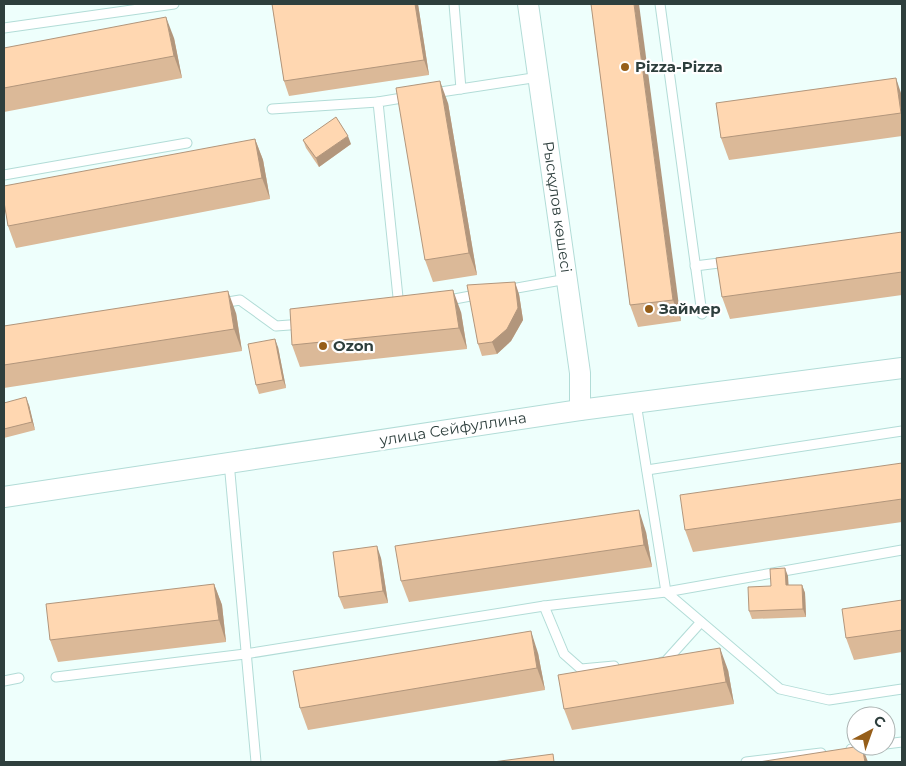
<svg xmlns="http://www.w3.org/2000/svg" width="906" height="766" font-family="Montserrat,sans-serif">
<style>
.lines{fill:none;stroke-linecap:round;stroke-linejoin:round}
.service-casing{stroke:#b2dcd7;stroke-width:11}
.tertiary-casing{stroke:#b2dcd7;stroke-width:22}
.service{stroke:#fff;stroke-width:9}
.tertiary{stroke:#fff;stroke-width:20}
.wall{fill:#dbb998}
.shaded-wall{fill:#b2967c}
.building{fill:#ffd7b1;stroke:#b2967c}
.poi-dot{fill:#965e19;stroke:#fff;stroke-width:2}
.labels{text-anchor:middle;stroke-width:4.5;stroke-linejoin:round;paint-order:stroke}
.poi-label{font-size:15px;font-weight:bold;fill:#2e3f3d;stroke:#fff;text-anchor:start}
.street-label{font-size:15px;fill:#2e3f3d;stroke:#fff}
</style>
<rect width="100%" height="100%" fill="#eefffc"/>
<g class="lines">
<defs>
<g id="service">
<path d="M454,4L461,89"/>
<path d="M660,4L702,314"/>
<path d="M4,28L174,4"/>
<path d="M434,93L539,77"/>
<path d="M272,109L378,102"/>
<path d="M4,175L187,143"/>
<path d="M695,266L727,262"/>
<path d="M506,290L567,279"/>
<path d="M444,301L481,294"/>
<path d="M222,303L240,300L276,326L303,324"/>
<path d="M399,307L378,102L408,97"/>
<path d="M636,403L666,592L780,689L829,700L902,689"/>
<path d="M227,463L230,473L256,762"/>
<path d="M647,470L902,431"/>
<path d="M544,606L564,654L581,669L614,666"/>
<path d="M662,662H665L701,622"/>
<path d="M56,677L245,654L544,606L666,592L902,550"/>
<path d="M4,681L19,678"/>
<path d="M886,744L902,742"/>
<path d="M851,749L873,746"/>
<path d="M746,762L821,753"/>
</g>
<g id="tertiary">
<path d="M528,4L580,373V410"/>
<path d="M4,497L580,410L902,368"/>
</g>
</defs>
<!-- service casing -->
<use href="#service" class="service-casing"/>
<!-- tertiary casing -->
<use href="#tertiary" class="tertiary-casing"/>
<!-- service -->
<use href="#service" class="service"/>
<!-- tertiary -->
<use href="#tertiary" class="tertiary"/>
</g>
<!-- wall -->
<g class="wall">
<path d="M272,4H418L429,75L289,96L284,81Z"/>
<path d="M591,4L681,321L638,327L630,305Z"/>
<path d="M174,38L182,78L4,112V48Z"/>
<path d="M902,96V136L729,160L721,138Z"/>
<path d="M448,103L477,275L433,282L425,260Z"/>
<path d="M255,139L263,160L270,199L16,248L8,226Z"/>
<path d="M303,140L351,144L319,167L306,148Z"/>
<path d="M902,232V295L730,319L722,297Z"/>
<path d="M519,294L523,320L511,341L497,354L482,356L478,344Z"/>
<path d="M461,312L467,349L300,367L292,345Z"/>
<path d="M236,313L242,351L4,388V326Z"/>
<path d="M278,347L286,388L259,394L256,385Z"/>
<path d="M4,403L29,405L35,430L4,438Z"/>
<path d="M902,463V522L693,552L685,530Z"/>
<path d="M646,532L652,567L409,602L401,581Z"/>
<path d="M381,558L388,603L344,609L339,597Z"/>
<path d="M788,576V585H802L805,593L806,617L752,619L749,611L771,586Z"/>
<path d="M214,584L222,605L226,642L58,662L50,640Z"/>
<path d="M902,600V652L854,660L846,638Z"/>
<path d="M538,653L545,690L308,730L300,708Z"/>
<path d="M728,670L734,704L572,730L564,709Z"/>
</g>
<!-- shaded-wall -->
<g class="shaded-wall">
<path d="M415,4H418L429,75L424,60Z"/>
<path d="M634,4H639L681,321L673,300Z"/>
<path d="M166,17L174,38L182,78L174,56Z"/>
<path d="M896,78L902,96V118L901,113Z"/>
<path d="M440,81L448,103L477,275L469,253Z"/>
<path d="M348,136L351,144L319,167L316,158Z"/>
<path d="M255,139L263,160L270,199L262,178Z"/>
<path d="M515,282L519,294L523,320L511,341L497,354L492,342Z"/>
<path d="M453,290L461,312L467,349L459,328Z"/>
<path d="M228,291L236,313L242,351L234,329Z"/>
<path d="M275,339L278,347L286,388L283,380Z"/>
<path d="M26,397L29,405L35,430L32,422Z"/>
<path d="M639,510L646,532L652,567L644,545Z"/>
<path d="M377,546L381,558L388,603L383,591Z"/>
<path d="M785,568L788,576L789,593L786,585Z"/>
<path d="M214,584L222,605L226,642L219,620Z"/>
<path d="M802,585L805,593L806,617L803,609Z"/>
<path d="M531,631L538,653L545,690L537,668Z"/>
<path d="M720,648L728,670L734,704L726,682Z"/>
<path d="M862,746L868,762H865Z"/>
</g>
<!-- building -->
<g class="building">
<path d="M272,4H415L424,60L284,81Z"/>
<path d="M591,4H634L673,300L630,305Z"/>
<path d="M166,17L174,56L4,88V48Z"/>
<path d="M896,78L901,113L721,138L716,103Z"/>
<path d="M440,81L469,253L425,260L396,88Z"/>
<path d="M336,117L348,136L316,158L303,140Z"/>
<path d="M255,139L262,178L8,226L4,202V186Z"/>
<path d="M902,232V272L722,297L716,258Z"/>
<path d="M515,282L518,308L507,329L492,342L478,344L467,285Z"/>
<path d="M453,290L459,328L292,345L290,309Z"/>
<path d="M228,291L234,329L4,365V326Z"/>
<path d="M275,339L283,380L256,385L248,344Z"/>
<path d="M26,397L32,422L4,429V403Z"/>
<path d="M902,463V499L685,530L680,495Z"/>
<path d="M639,510L644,545L401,581L395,546Z"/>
<path d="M377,546L383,591L339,597L333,552Z"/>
<path d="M785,568L786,585H802L803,609L749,611L748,587L771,586L770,569Z"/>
<path d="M214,584L219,620L50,640L46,604Z"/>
<path d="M902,600V630L846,638L842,609Z"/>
<path d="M531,631L537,668L300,708L293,671Z"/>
<path d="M720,648L726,682L564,709L558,675Z"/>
<path d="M861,746H862L865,762H759Z"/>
<path d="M553,754L554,762H493Z"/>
</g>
<!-- markers -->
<g class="poi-dot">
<circle cx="625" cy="67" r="5"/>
<circle cx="649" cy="309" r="5"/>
<circle cx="323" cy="346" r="5"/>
</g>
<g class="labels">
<!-- poi labels -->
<g class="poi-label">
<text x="635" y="72">Pizza-Pizza</text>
<text x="659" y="314">Займер</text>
<text x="333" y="351">Ozon</text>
</g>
<!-- street labels -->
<g class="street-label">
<text transform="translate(557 207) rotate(82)" y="5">Рысқұлов көшесі</text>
<text transform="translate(453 429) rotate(-9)" y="5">улица Сейфуллина</text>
</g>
</g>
<!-- border -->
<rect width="906" height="766" fill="none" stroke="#2e3f3d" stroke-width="10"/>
<!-- north arrow -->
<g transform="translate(871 731) rotate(41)"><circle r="24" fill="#ffffff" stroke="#abb2b1"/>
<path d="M0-4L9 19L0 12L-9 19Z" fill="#965e19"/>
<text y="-8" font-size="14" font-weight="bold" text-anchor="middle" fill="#2e3f3d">С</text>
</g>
</svg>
